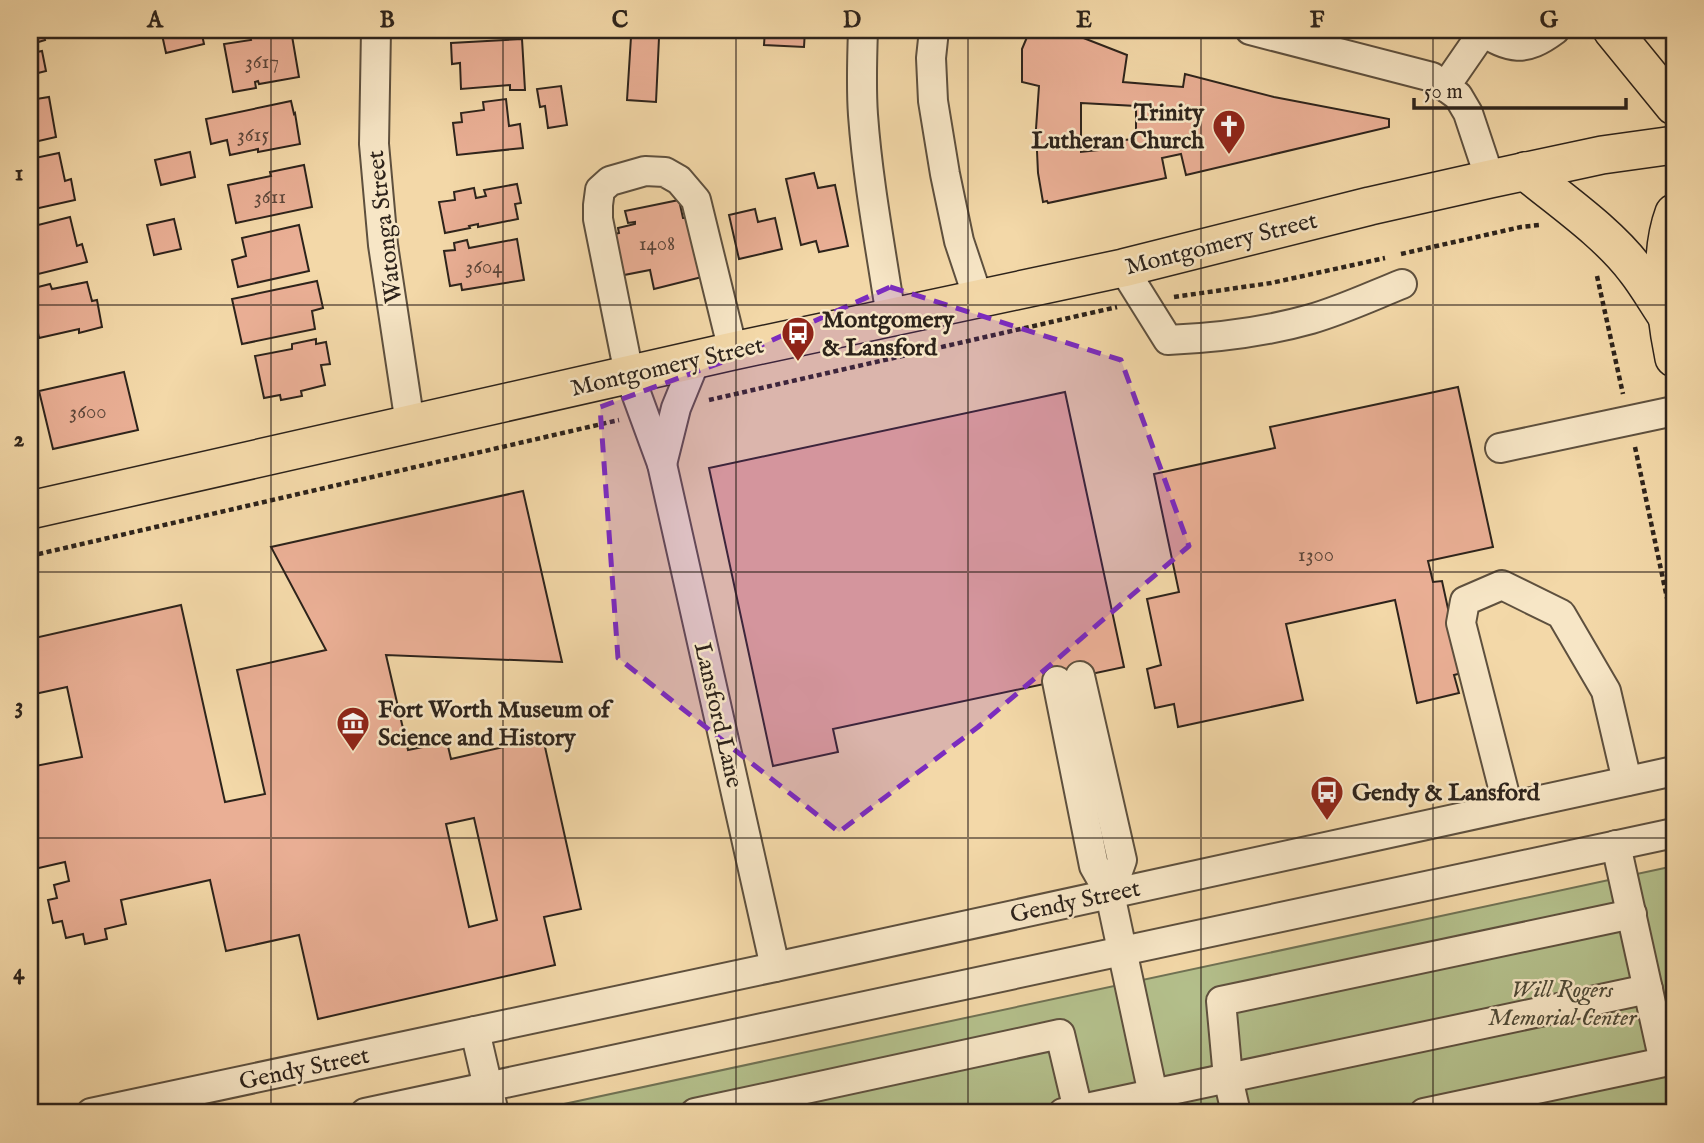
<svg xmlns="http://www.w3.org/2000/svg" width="1704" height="1143" font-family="'IM FELL English',serif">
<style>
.green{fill:#b4c08c;stroke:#707254;stroke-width:2}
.building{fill:#eaaf95;stroke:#2d231b;stroke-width:2;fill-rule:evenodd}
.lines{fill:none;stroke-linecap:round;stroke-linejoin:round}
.minor-casing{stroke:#5e503e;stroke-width:32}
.major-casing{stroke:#2d231b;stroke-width:40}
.path{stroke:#2d231b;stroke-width:4.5;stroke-dasharray:5 3.5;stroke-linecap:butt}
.minor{stroke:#f7e6c6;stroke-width:28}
.major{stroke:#f3d8a8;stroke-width:37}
.marked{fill:#7b2cbf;fill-opacity:0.2;stroke:#7b2cbf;stroke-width:5;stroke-dasharray:14 9;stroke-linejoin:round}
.grid{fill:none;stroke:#2d231b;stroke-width:2;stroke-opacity:0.55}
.labels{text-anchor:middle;stroke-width:5;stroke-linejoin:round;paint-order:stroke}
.number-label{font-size:21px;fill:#5c463a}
.poi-label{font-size:24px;font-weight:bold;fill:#2d231b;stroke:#f7e6c6;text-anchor:start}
.street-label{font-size:24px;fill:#2d231b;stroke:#f7e6c6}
.park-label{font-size:24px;font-style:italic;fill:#4f4a37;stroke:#f7e6c6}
.neatline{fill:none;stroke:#2d231b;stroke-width:2.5}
.grid-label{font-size:23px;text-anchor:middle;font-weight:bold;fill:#2d231b}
</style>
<rect width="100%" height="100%" fill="#f3d8a8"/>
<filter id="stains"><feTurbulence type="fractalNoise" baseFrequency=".00286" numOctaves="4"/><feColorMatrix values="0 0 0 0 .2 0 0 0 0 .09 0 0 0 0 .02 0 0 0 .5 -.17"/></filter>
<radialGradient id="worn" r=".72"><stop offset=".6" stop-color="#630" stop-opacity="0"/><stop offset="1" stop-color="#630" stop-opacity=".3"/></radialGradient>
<!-- green -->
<path class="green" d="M1674,866V1113H522Z"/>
<!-- building -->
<g class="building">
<path d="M30,30H42L45,40L35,43L37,52L42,51L46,71L30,75Z"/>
<path d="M161,30H201L204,44L166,53Z"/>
<path d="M283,30H291L299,77L259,84L258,81L255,82L256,88L233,92L224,44L251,40L250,36Z"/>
<path d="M765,30H805L804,47L764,45Z"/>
<path d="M1030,30H1063L1127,55L1123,82L1183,87L1185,74L1274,97L1389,119V127L1186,175L1181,154L1162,158L1166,178L1048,203L1047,201L1043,202L1038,173L1036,129L1039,86L1022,82V49ZM1081,103L1136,106V139L1097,142L1098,150L1081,152Z"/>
<path d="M631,37L659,38L656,102L627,100Z"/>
<path d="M522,39L525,90H510V85L461,89L460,63L452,64L451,43Z"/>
<path d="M561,86L567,125L548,128L545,106L540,107L537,89Z"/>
<path d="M49,97L56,137L30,143V100Z"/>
<path d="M506,99L509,126L520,124L523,148L457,155L453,123L462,122L461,113L484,110L483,102Z"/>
<path d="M291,101L294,114L295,113L300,144L258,152V149L230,155L227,140L211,144L206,119Z"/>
<path d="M190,152L195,177L161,185L155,160Z"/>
<path d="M59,153L65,181L71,179L75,200L30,210V159Z"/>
<path d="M304,165L312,207L236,223L228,185L271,176L270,172Z"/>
<path d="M814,173L818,188L835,185L848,246L819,252L816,241L801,245L786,179Z"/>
<path d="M517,184L521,203L515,204L518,219L478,227V224L469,226L470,228L445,233L439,202L455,200L454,192L474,188L476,198L486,196L484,190Z"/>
<path d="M679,200L683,218H686L690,234L695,233L702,277L654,289L650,270L624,275L615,234L619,233L618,228L635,224V222L628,223L625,211Z"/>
<path d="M755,209L758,222L775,218L782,249L739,259L729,215Z"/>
<path d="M70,217L77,246L82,244L87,262L30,276V227Z"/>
<path d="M174,219L181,249L154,255L147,225Z"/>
<path d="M299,225L309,271L238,287L232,260L246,256L242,238Z"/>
<path d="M517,239L524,280L462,290L461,284L450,286L444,251L455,250L454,243L467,240L469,248Z"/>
<path d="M317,281L323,308L312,311L315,329L242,344L232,299Z"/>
<path d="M87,282L92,301L97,300L102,327L79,333V329L39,338L36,323L30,325V289L50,284L52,289Z"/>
<path d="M316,339V344L326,342L330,364L321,365L325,385L301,391L302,396L281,400L280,395L264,398L255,356L292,349V344Z"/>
<path d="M124,372L138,430L53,449L39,391Z"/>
<path d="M1458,387L1493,547L1428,561L1433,582L1442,581L1462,673L1454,675L1459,693L1417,703L1395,600L1286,624L1303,700L1178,727L1174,704L1155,708L1147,669L1161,665L1147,599L1179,592L1154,474L1275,448L1270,427Z"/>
<path d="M1065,392L1124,667L833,729L838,752L773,766L709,468Z"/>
<path d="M523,491L562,662L386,655L408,750L447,742L451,759L543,738L581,909L544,917L555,965L318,1019L299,935L226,951L210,880L121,900L126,924L105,929L107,939L85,944L83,934L66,938L62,921L53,923L48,900L57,898L54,885L69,881L65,862L30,870V767L82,757L67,687L30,695V639L181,605L225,802L265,794L237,670L326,650L271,547ZM474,818L497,920L469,927L446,824Z"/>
</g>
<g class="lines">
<defs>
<g id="minor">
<path d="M376,30L374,144L383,245L410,424"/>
<path d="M863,30C862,58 861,87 863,115C868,183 881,250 891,317"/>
<path d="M934,30L931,58L933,101L945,174L959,241L978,298"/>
<path d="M1250,30L1432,77L1458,96L1468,113L1490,179"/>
<path d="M1479,30C1511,49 1524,53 1555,30"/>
<path d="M1445,87L1483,32"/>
<path d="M1123,268L1168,340C1216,338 1265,332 1311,319C1342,310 1372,296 1402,284"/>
<path d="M733,351L696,200L679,180L665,172L645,171L610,181L600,190L598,205V219L629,374L662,464L775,967"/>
<path d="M1500,448L1674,411"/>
<path d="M662,464L676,408L696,359"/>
<path d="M1080,676L1122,860L1110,894"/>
<path d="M1057,681L1094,866L1110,894L1157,1113"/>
<path d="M1508,807L1461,623L1465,601L1502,585L1561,614L1606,691L1627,781"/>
<path d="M475,1031L494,1113"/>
<path d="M91,1113L775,967L1674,771"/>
<path d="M365,1113L1674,833"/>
<path d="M695,1113L1060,1034L1078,1110"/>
<path d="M1063,1113L1648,989"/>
<path d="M1236,1113L1228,1078L1221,1001L1632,914"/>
<path d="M1424,1113L1664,1062L1616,845"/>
</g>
<g id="major">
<path d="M1612,30L1674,106"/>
<path d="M1525,171C1560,200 1607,232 1635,269C1647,284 1657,302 1668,318"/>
<path d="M1674,213C1658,256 1665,314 1674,358"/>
<path d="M30,510L733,351L1123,268L1370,206L1490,179L1602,155L1674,145"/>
</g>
</defs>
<!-- minor casing -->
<use href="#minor" class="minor-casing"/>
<!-- major casing -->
<use href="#major" class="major-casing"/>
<!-- path -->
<g class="path">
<path d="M1401,254L1521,227L1539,225"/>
<path d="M1597,276L1623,394"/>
<path d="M1174,297L1271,283L1385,258"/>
<path d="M709,400L1117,307"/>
<path d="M1635,447L1674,631"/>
<path d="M30,556L619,420"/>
</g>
<!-- minor -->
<use href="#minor" class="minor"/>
<!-- major -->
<use href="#major" class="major"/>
</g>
<!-- marked area -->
<path class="marked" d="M890,287L1121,360L1189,546L978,727L839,832L618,658L600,407L728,360Z"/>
<!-- grid -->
<path class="grid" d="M271,30V1113M503,30V1113M736,30V1113M968,30V1113M1201,30V1113M1433,30V1113M30,305H1674M30,572H1674M30,838H1674"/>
<!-- icons -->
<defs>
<symbol id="church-pin" viewBox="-11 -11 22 30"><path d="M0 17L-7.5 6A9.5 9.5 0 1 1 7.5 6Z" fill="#8f2418" stroke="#f7e6c6"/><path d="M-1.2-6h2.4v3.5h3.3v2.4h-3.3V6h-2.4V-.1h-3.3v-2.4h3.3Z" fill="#fff"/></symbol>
<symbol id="bus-pin" viewBox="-11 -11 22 30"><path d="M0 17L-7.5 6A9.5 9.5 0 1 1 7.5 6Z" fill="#8f2418" stroke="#f7e6c6"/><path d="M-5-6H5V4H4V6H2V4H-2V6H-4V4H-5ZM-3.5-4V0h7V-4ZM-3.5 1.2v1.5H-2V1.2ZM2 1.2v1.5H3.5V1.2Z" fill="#fff"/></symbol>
<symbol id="museum-pin" viewBox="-11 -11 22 30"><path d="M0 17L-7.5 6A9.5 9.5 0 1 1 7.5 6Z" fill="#8f2418" stroke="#f7e6c6"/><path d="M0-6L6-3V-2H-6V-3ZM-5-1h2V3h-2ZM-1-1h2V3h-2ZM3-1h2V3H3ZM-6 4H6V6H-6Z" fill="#fff"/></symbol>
</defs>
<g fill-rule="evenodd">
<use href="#church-pin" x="1210" y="107" width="38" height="52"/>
<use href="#bus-pin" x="779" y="314" width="38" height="52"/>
<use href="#museum-pin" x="334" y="704" width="38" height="52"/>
<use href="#bus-pin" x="1308" y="773" width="38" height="52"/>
</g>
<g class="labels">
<!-- number labels -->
<g class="number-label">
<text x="262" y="68">3617</text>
<text x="253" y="141">3615</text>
<text x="270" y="203">3611</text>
<text x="657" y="250">1408</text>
<text x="484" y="273">3604</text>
<text x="88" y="418">3600</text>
<text x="1316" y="561">1300</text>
</g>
<!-- poi labels -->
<g class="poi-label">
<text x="1204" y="120" text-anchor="end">Trinity<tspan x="1204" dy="28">Lutheran Church</tspan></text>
<text x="822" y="327">Montgomery<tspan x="822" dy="28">&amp; Lansford</tspan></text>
<text x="378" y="717">Fort Worth Museum of<tspan x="378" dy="28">Science and History</tspan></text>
<text x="1352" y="800">Gendy &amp; Lansford</text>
</g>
<!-- street labels -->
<g class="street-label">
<text transform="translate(384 227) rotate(-97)" y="8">Watonga Street</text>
<text transform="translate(1221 243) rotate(-14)" y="8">Montgomery Street</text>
<text transform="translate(667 366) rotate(-13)" y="8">Montgomery Street</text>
<text transform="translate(719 715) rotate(77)" y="8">Lansford Lane</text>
<text transform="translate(1075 901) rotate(-12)" y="8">Gendy Street</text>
<text transform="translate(304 1068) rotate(-12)" y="8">Gendy Street</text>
</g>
<!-- park labels -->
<g class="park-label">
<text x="1562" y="997">Will Rogers<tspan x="1562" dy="28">Memorial Center</tspan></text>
</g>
</g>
<!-- margin -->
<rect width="1704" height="1143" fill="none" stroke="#f3d8a8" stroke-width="77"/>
<!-- scale -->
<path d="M1414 98v10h212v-10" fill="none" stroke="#2d231b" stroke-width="3.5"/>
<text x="1424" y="98" font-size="21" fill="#2d231b" stroke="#f7e6c6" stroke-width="5" paint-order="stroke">50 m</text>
<rect x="38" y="38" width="1628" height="1066" class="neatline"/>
<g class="grid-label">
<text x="155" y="27">A</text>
<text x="387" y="27">B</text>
<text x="620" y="27">C</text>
<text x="852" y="27">D</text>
<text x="1084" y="27">E</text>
<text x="1317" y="27">F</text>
<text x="1549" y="27">G</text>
<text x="19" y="180">1</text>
<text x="19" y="446">2</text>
<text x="19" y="713">3</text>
<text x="19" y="979">4</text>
</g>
<rect width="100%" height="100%" filter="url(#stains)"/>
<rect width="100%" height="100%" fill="url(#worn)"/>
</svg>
